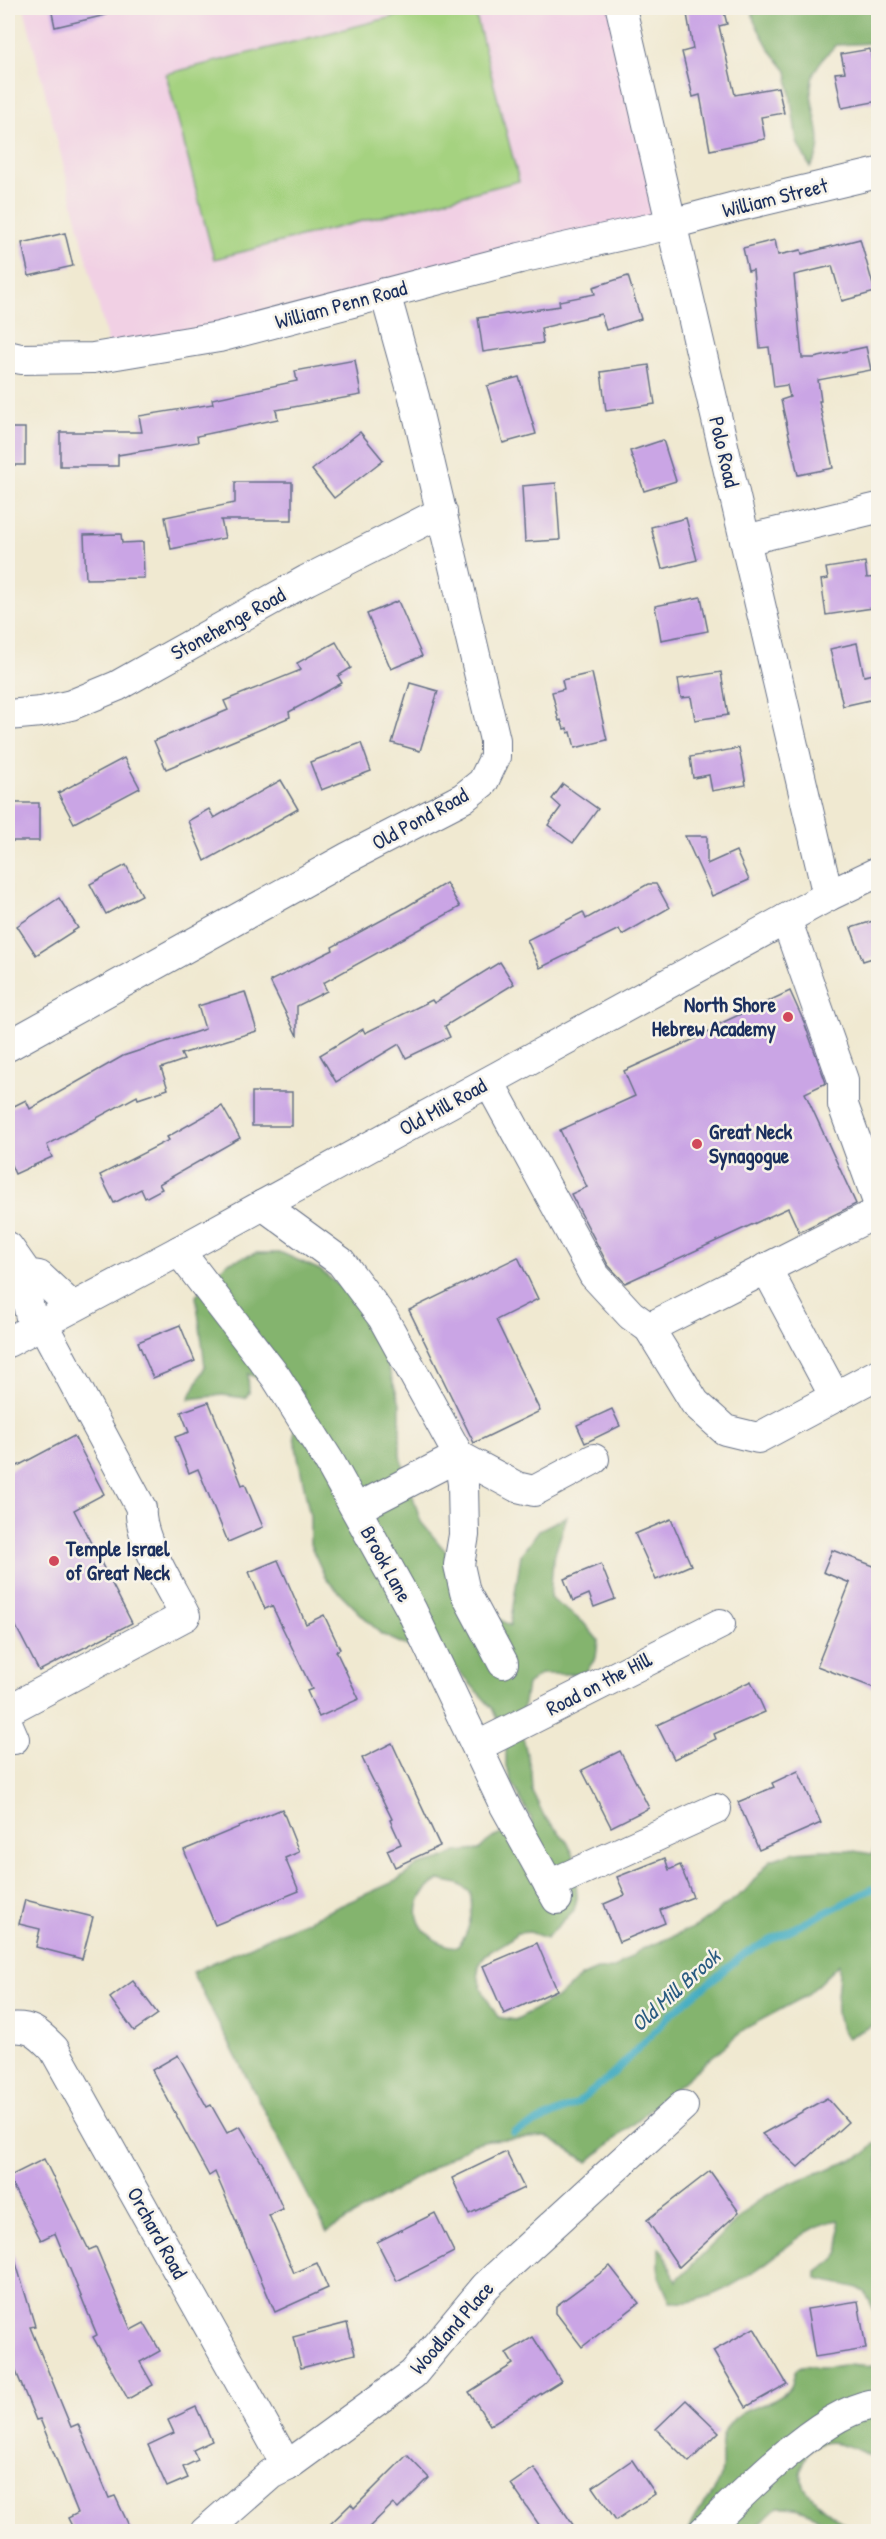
<svg xmlns="http://www.w3.org/2000/svg" width="886" height="2539" font-family="'Patrick Hand',sans-serif">
<style>
.built{fill:#f1d0e4}
.green{fill:#a5d280;stroke:#60806f;stroke-width:1.5}
.forest{fill:#84b46e;stroke:#507266;stroke-width:1.5;fill-rule:evenodd}
.lines{fill:none;stroke-linecap:round;stroke-linejoin:round}
.stream{stroke:#42acc1;stroke-width:7}
.building{fill:#caa5e5}
.minor-casing{stroke:#667086;stroke-width:32}
.minor{stroke:#fff;stroke-width:30}
.poi-dot{fill:#d1495b;stroke:#f7f3e8;stroke-width:2}
.labels{text-anchor:middle;stroke-width:5;stroke-linejoin:round;paint-order:stroke}
.street-label{font-size:21px;fill:#1b2f5e;stroke:#f7f3e8}
.poi-label{font-size:21px;font-weight:bold;fill:#1b2f5e;stroke:#f7f3e8;text-anchor:start}
.water-label{font-size:22px;font-style:italic;fill:#295b81;stroke:#f7f3e8}
</style>
<rect width="100%" height="100%" fill="#f7f3e8"/>
<filter id="ink" filterUnits="userSpaceOnUse"><feTurbulence type="fractalNoise" baseFrequency=".0167" numOctaves="2"/><feDisplacementMap in="SourceGraphic" scale="12" xChannelSelector="R" yChannelSelector="G"/><feConvolveMatrix kernelMatrix="1 2 1 2 8 2 1 2 1" color-interpolation-filters="sRGB"/></filter>
<filter id="wash" filterUnits="userSpaceOnUse"><feTurbulence type="fractalNoise" baseFrequency=".008" numOctaves="4" result="noise"/><feDisplacementMap in="SourceGraphic" scale="24" xChannelSelector="R" yChannelSelector="G"/><feGaussianBlur stdDeviation="1.35" result="paint"/><feColorMatrix in="noise" values="0 0 0 0 0 0 0 0 0 0 0 0 0 0 0 0 0 1.4 0 .05"/><feComposite in="paint" operator="in"/></filter>
<g filter="url(#wash)">
<rect width="100%" height="100%" fill="#f0e9d1"/>
<!-- built -->
<path class="built" d="M24,8H621L671,224L111,355Z"/>
<!-- green -->
<path class="green" d="M428,8H474L519,181L214,259L166,74Z"/>
<!-- forest -->
<g class="forest">
<path d="M752,8H878V46L873,43L836,45C827,54 817,64 813,76C805,101 825,129 817,155C816,159 812,164 810,167L797,142L787,71L770,50L754,21Z"/>
<path d="M256,1253H282L320,1270L355,1299L384,1355L400,1403V1456L421,1522L458,1566L474,1601L510,1626L521,1554L539,1530L567,1516L553,1560L550,1598L583,1622L598,1640L596,1658L584,1674H541L527,1685L523,1709L522,1733L531,1771L532,1791L544,1816L566,1840L574,1856L577,1898L574,1910L546,1938L530,1932L517,1933C509,1942 501,1945 491,1951C464,1967 486,1998 498,2017L515,2020L560,1996L581,1977L597,1970L614,1969L640,1950L697,1926L745,1891L771,1860L795,1852L822,1850H848L872,1854L878,1837V2023L847,2038C829,2011 840,1993 839,1964L806,1996L746,2028L588,2162L547,2137L488,2140L472,2144L327,2232L192,1972L398,1880L418,1865L440,1860L456,1852L479,1850C499,1828 509,1831 534,1842L531,1818L513,1785L506,1766V1740L492,1708L456,1668L381,1634L326,1579L310,1544V1516L294,1437L296,1414L303,1392L272,1384L248,1374L249,1393L245,1398L222,1395L189,1399L205,1366L196,1296L227,1263ZM439,1880L459,1884L470,1892C474,1910 470,1934 457,1947C435,1945 411,1926 419,1902C422,1892 431,1886 439,1880Z"/>
<path d="M878,2140V2329L873,2308L865,2292L858,2288L817,2279V2272C830,2262 843,2258 840,2239C839,2233 840,2226 838,2220C807,2225 784,2251 759,2268C741,2281 715,2296 693,2301C686,2303 677,2302 670,2302L659,2276V2248L664,2252L676,2281L750,2207L764,2197L791,2183L857,2158L866,2153Z"/>
<path d="M878,2364V2461C855,2447 817,2427 803,2461C800,2469 801,2480 805,2488C816,2505 839,2519 855,2531H833C814,2513 805,2507 778,2507L751,2531L688,2532C693,2512 711,2501 719,2482C728,2458 713,2443 731,2422C746,2404 774,2407 790,2388C796,2380 791,2369 802,2366C809,2364 813,2368 820,2368C829,2369 838,2364 847,2365C858,2365 868,2369 878,2364Z"/>
</g>
<g class="lines">
<!-- stream -->
<path class="stream" d="M514,2133L576,2104L612,2075L671,2014L745,1953L872,1889"/>
</g>
<g id="blocks">
<!-- building -->
<g class="building">
<path d="M51,8H105L106,15L55,27Z"/>
<path d="M686,8H723L727,24L719,26L735,95L778,87L784,113L761,117L765,139L710,150L700,95L693,97L682,52L693,49Z"/>
<path d="M870,49L873,68L879,67V101L842,108L835,73L845,72L841,54Z"/>
<path d="M65,233L73,266L29,276L22,243Z"/>
<path d="M860,239L875,292L842,301L832,266L794,275L802,358H814L866,347L871,370L818,380L821,401H819L833,468L798,475L781,400L790,397L787,385L774,387L769,347L760,348L753,270L748,271L743,248L775,240L778,255L801,250L802,254Z"/>
<path d="M628,276L641,319L606,330L601,314L541,328L543,343L483,352L478,318L560,306L559,301L595,294L593,287Z"/>
<path d="M355,360L361,395L276,410L278,419L197,436L198,442L118,455V466H60V432H142L139,416L213,404L212,399L297,381L295,371Z"/>
<path d="M649,365L655,404L606,411L601,372Z"/>
<path d="M519,377L536,434L503,443L487,386Z"/>
<rect x="8" y="428" width="17" height="37"/>
<path d="M360,432L383,460L334,498L312,470Z"/>
<path d="M663,440L676,481L644,491L630,451Z"/>
<path d="M235,482H292V520H221L225,538L171,549L165,517L235,503Z"/>
<path d="M556,483L560,540L525,542L522,486Z"/>
<path d="M686,518L697,560L662,569L651,527Z"/>
<path d="M121,534L122,543L143,542L144,578L86,579L84,535Z"/>
<path d="M865,562L867,578L879,577V607L826,615L821,580L828,579L826,568Z"/>
<path d="M701,597L708,631L661,640L655,606Z"/>
<path d="M398,601L422,656L391,669L367,614Z"/>
<path d="M336,642L351,668L338,676L342,683L289,712L290,717L166,769L154,741L228,710L224,701L301,670L297,663Z"/>
<path d="M857,643L864,676L879,673V698L843,706L830,649Z"/>
<path d="M721,672L728,715L695,720L691,697L681,698L678,679Z"/>
<path d="M592,673L607,740L575,748L571,732L568,733L567,728L564,729L561,720L559,721L552,692L564,689L562,680Z"/>
<path d="M410,683L438,691L420,751L392,743Z"/>
<path d="M361,743L371,771L321,790L310,762Z"/>
<path d="M739,748L746,785L712,791L709,775L693,778L690,757Z"/>
<path d="M124,758L140,788L74,823L58,793Z"/>
<path d="M281,780L298,809L205,861L188,821L209,809L214,818Z"/>
<path d="M563,784L598,809L573,843L548,825L561,807L552,799Z"/>
<rect x="8" y="803" width="31" height="38"/>
<path d="M685,836H707V864L736,851L749,880L712,896Z"/>
<path d="M126,865L142,895L106,914L90,884Z"/>
<path d="M446,883L460,907L323,983L327,991L297,1006V1036L270,981L333,950L332,947L406,907Z"/>
<path d="M648,884H656L669,908L622,935L619,929L540,968L527,940L583,912L586,919Z"/>
<path d="M59,898L78,928L36,955L17,926Z"/>
<path d="M879,919V956L863,961L851,928Z"/>
<path d="M500,962L514,984L445,1026L450,1037L406,1058L399,1044L336,1082L320,1055L363,1029L365,1033L432,1000L434,1003Z"/>
<path d="M790,991L804,1022L826,1083L805,1093L856,1204L799,1232L788,1208L625,1283L608,1265L571,1194L587,1187L560,1130L635,1096L624,1071L714,1030L713,1027Z"/>
<path d="M245,992L257,1031L181,1054L184,1060L161,1068L168,1089L138,1099L137,1096L47,1145L52,1157L15,1174L8,1158V1109L26,1100L30,1109L123,1056L205,1029L198,1006Z"/>
<rect x="252" y="1092" width="40" height="34"/>
<path d="M222,1106L240,1138L159,1184L162,1189L145,1198L141,1189L114,1203L100,1175L169,1140L167,1137Z"/>
<path d="M518,1257L538,1299L496,1320L540,1411L474,1443L409,1310Z"/>
<path d="M180,1325L195,1361L153,1378L138,1342Z"/>
<path d="M209,1402L242,1485L245,1484L263,1527L228,1542L198,1469L189,1473L175,1437L189,1432L181,1412Z"/>
<path d="M612,1409L620,1426L585,1443L577,1425Z"/>
<path d="M74,1436L104,1494L74,1510L132,1623L39,1671L8,1611V1471Z"/>
<path d="M671,1519L691,1565L656,1580L635,1534Z"/>
<path d="M832,1550L879,1568V1690L817,1666L850,1583L823,1572Z"/>
<path d="M278,1560L306,1624L324,1615L340,1649L336,1651L359,1699L319,1717L307,1691L312,1689L272,1606L265,1609L249,1572Z"/>
<path d="M601,1564L615,1599L594,1607L589,1594L573,1601L564,1579Z"/>
<path d="M751,1681L765,1712L714,1734L716,1739L674,1759L657,1725Z"/>
<path d="M392,1743L440,1846L395,1867L387,1850L401,1844L390,1820L392,1819L362,1758Z"/>
<path d="M620,1751L649,1808L611,1827L582,1770Z"/>
<path d="M798,1771L821,1823L759,1850L738,1802L774,1787L772,1783Z"/>
<path d="M282,1809L299,1852L285,1858L299,1891L215,1925L184,1850Z"/>
<path d="M665,1858L669,1870L680,1865L693,1897L660,1910L665,1923L619,1942L604,1904L625,1895L617,1877Z"/>
<path d="M25,1900L93,1917L82,1959L36,1947L40,1929L19,1924Z"/>
<path d="M537,1943L557,1990L504,2014L483,1966Z"/>
<path d="M133,1981L158,2014L134,2031L110,1998Z"/>
<path d="M178,2055L207,2107L211,2105L227,2133L240,2126L265,2168L283,2209L269,2215L294,2273L317,2263L328,2288L275,2312L215,2172L209,2176L152,2070Z"/>
<path d="M827,2098L848,2122L798,2167L762,2134Z"/>
<path d="M506,2152L524,2188L469,2214L452,2178Z"/>
<path d="M44,2159L89,2250L96,2247L131,2330L144,2323L160,2351L140,2362L153,2385L128,2399L93,2337L97,2335L55,2233L41,2240L8,2177Z"/>
<path d="M710,2171L739,2212L679,2267L647,2220Z"/>
<path d="M435,2213L454,2252L397,2281L377,2242Z"/>
<path d="M12,2250L35,2326L30,2327L71,2427L78,2424L109,2498L115,2496L132,2532H75L68,2518L78,2513L40,2419L36,2420L8,2352V2251Z"/>
<path d="M610,2266L639,2303L582,2347L556,2313V2306Z"/>
<path d="M858,2301L866,2349L815,2357L807,2309Z"/>
<path d="M347,2323L355,2354L301,2368L293,2337Z"/>
<path d="M754,2328L787,2384L746,2407L713,2351Z"/>
<path d="M533,2337L561,2381L490,2425L469,2392L513,2364L506,2353Z"/>
<path d="M686,2400L719,2432L689,2462L656,2429Z"/>
<path d="M196,2407L212,2441L193,2450L198,2460L183,2467L188,2478L167,2487L148,2445L174,2433L168,2420Z"/>
<path d="M407,2455L429,2478L398,2509L393,2504L364,2532H322L351,2504L354,2508Z"/>
<path d="M632,2460L655,2494L616,2520L593,2487Z"/>
<path d="M534,2468L578,2532H544L511,2484Z"/>
</g>
</g>
</g>
<g filter="url(#ink)">
<use href="#blocks" fill-opacity="0" stroke="#667086" stroke-width="1.5"/>
<g class="lines">
<defs>
<g id="minor">
<path d="M621,8L828,896"/>
<path d="M8,356L21,359L93,358L219,337L520,258L671,224L735,207L878,173"/>
<path d="M745,540L878,508"/>
<path d="M8,715L41,712L71,705L117,686L307,580L442,512"/>
<path d="M786,919L843,1080V1105L878,1202"/>
<path d="M8,1046L347,858L463,798L483,782L495,757V740L414,397L385,293"/>
<path d="M489,1082L594,1275L631,1315L649,1328L695,1403L725,1430L758,1438L878,1374"/>
<path d="M263,1205L341,1262L383,1318L459,1456L356,1509"/>
<path d="M8,1247L27,1274L39,1276L72,1307"/>
<path d="M179,1251L276,1377L329,1461L411,1609L503,1802L557,1899"/>
<path d="M766,1268L835,1397"/>
<path d="M27,1274L24,1285L33,1327"/>
<path d="M649,1328L878,1212"/>
<path d="M8,1342L179,1251L828,896L878,872"/>
<path d="M459,1456L463,1484L464,1535L459,1565L465,1592L503,1663"/>
<path d="M459,1456L517,1487L534,1491L594,1459"/>
<path d="M8,1705L16,1706L185,1616C172,1589 138,1538 141,1508L42,1323"/>
<path d="M8,1725L14,1739"/>
<path d="M478,1746L720,1624"/>
<path d="M549,1885L716,1809"/>
<path d="M8,2028C31,2025 38,2033 54,2049L287,2466"/>
<path d="M205,2532L271,2474L287,2466L413,2374L486,2286L683,2106"/>
<path d="M703,2532C741,2495 826,2406 878,2404"/>
</g>
</defs>
<!-- minor casing -->
<use href="#minor" class="minor-casing"/>
<!-- minor -->
<use href="#minor" class="minor"/>
</g>
</g>
<!-- markers -->
<g class="poi-dot">
<circle cx="788" cy="1017" r="6"/>
<circle cx="697" cy="1144" r="6"/>
<circle cx="54" cy="1561" r="6"/>
</g>
<g class="labels">
<!-- street labels -->
<g class="street-label">
<text transform="translate(775 198) rotate(-14)" y="7">William Street</text>
<text transform="translate(341 305) rotate(-15)" y="7">William Penn Road</text>
<text transform="translate(724 452) rotate(77)" y="7">Polo Road</text>
<text transform="translate(228 624) rotate(-29)" y="7">Stonehenge Road</text>
<text transform="translate(420 819) rotate(-29)" y="7">Old Pond Road</text>
<text transform="translate(443 1107) rotate(-29)" y="7">Old Mill Road</text>
<text transform="translate(386 1564) rotate(61)" y="7">Brook Lane</text>
<text transform="translate(599 1684) rotate(-27)" y="7">Road on the Hill</text>
<text transform="translate(157 2233) rotate(61)" y="7">Orchard Road</text>
<text transform="translate(452 2328) rotate(-49)" y="7">Woodland Place</text>
</g>
<!-- poi labels -->
<g class="poi-label">
<text x="776" y="1012" text-anchor="end">North Shore<tspan x="776" dy="24">Hebrew Academy</tspan></text>
<text x="709" y="1139">Great Neck<tspan x="709" dy="24">Synagogue</tspan></text>
<text x="66" y="1556">Temple Israel<tspan x="66" dy="24">of Great Neck</tspan></text>
</g>
<!-- water labels -->
<g class="water-label">
<text transform="translate(675 1990) rotate(-42)" y="8">Old Mill Brook</text>
</g>
</g>
<!-- margin -->
<rect width="886" height="2539" fill="none" stroke="#f7f3e8" stroke-width="30"/>
</svg>
